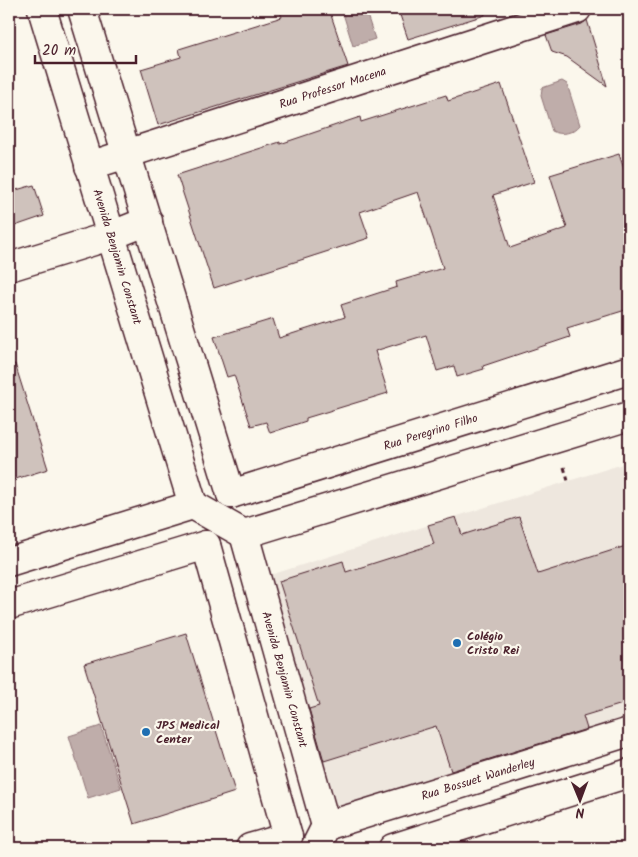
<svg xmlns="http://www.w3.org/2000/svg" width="638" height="857" font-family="Kalam,sans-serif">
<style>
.built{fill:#eee7de}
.water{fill:#bfadaa;stroke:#907477}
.building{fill:#cfc2bc;stroke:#4a1f2b}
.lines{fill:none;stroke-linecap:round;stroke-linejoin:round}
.minor-casing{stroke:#4a1f2b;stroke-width:31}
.path{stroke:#4a1f2b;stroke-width:3;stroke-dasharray:5 4;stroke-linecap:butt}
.minor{stroke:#fbf7ec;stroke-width:28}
.poi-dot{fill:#1f6fb2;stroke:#fbf7ec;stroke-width:2}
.labels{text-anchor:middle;stroke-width:4.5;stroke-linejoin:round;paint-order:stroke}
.street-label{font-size:12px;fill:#4a1f2b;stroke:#fbf7ec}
.poi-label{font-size:12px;font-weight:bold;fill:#4a1f2b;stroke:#fbf7ec;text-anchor:start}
</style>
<rect width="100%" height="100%" fill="#fbf7ec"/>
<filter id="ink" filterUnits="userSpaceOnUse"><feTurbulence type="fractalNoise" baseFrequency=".02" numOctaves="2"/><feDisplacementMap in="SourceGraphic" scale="10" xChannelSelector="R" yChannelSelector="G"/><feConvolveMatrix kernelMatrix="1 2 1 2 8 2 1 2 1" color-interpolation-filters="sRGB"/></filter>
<g filter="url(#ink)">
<!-- built -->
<path class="built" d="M629,462V718L338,810L264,577Z"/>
<!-- water -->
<g class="water">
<path d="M345,9H365L375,39L353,46L342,10Z"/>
<path d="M562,81L567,84L580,125C574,133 561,136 552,131L541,96L542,88Z"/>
<path d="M101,726L121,788L88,798L69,736Z"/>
</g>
<!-- building -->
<g class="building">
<path d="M279,9H329L348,66L158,125L141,69L181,57L179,49L282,17Z"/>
<path d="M398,9H484L485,15L408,39Z"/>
<path d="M587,20L607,86L567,57L552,52L546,35L582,24Z"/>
<path d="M501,84L534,182L493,195L510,248L567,228L550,175L619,154L629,184V309L567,328L570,337L483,366L484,369L457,377L454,366L437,371L426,335L375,351L388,393L306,418V421L270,433L266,422L251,426L234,375L227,377L214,337L273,319L279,338L345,317L341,305L397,287L396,282L443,268L418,192L360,212L369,238L214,288L177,175L280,142V144L360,117L361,122L446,95L448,101Z"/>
<path d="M34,185L44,216L9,228V192Z"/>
<path d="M15,364L48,469L9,481V365Z"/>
<path d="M456,517L462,535L519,517L538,574L629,545V702L583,716L587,729L451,771L436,726L324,761L309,709L319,706L279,581L343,561L346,572L434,544L428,525Z"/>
<path d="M186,633L235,792L134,824L84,664Z"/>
</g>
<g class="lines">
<defs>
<g id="minor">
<path id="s1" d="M42,9L193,505"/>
<path d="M82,9L231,494"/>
<path id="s2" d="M89,166L577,9"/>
<path d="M9,267L110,236L148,221"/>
<path id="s3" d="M231,494L629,370"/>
<path d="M193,505L244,534"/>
<path d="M244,534L629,416"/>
<path id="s4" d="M244,534L326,826"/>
<path d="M206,545L288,837"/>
<path d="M9,562L193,505"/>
<path d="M9,605L206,545"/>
<path id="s5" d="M326,826L629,732"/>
<path d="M250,848L288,837"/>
<path d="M315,848L326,826"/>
<path d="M393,848L629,773"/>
</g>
</defs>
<!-- minor casing -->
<use href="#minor" class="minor-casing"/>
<!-- path -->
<path class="path" d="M564,467L568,481"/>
<!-- minor -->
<use href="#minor" class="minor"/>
</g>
</g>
<!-- markers -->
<g class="poi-dot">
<circle cx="457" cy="643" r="5"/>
<circle cx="146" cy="732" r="5"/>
</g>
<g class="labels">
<!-- street labels -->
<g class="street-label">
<text dy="4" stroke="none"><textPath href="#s2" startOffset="256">Rua Professor Macena</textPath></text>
<text dy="4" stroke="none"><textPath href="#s1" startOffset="259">Avenida Benjamin Constant</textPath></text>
<text dy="4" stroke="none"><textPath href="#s3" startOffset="209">Rua Peregrino Filho</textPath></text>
<text dy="4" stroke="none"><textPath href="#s4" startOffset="151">Avenida Benjamin Constant</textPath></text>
<text dy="4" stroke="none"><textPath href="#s5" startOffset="159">Rua Bossuet Wanderley</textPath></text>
</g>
<!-- poi labels -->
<g class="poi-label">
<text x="467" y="640">Colégio<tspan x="467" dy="14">Cristo Rei</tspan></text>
<text x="156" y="729">JPS Medical<tspan x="156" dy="14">Center</tspan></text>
</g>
</g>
<!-- margin -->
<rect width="638" height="857" fill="none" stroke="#fbf7ec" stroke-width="30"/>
<rect x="15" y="15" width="608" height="827" fill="none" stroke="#4a1f2b" stroke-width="2" filter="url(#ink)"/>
<!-- north arrow -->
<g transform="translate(580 800) rotate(179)" stroke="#fbf7ec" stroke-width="4" paint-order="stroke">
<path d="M0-4L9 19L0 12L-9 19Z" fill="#4a1f2b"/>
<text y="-8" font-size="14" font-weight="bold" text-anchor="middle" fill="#4a1f2b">N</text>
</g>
<!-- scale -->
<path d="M35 55v8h101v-8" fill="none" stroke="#4a1f2b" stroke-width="2.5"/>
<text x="42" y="55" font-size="15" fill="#4a1f2b" stroke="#fbf7ec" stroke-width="4" paint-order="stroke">20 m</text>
</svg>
